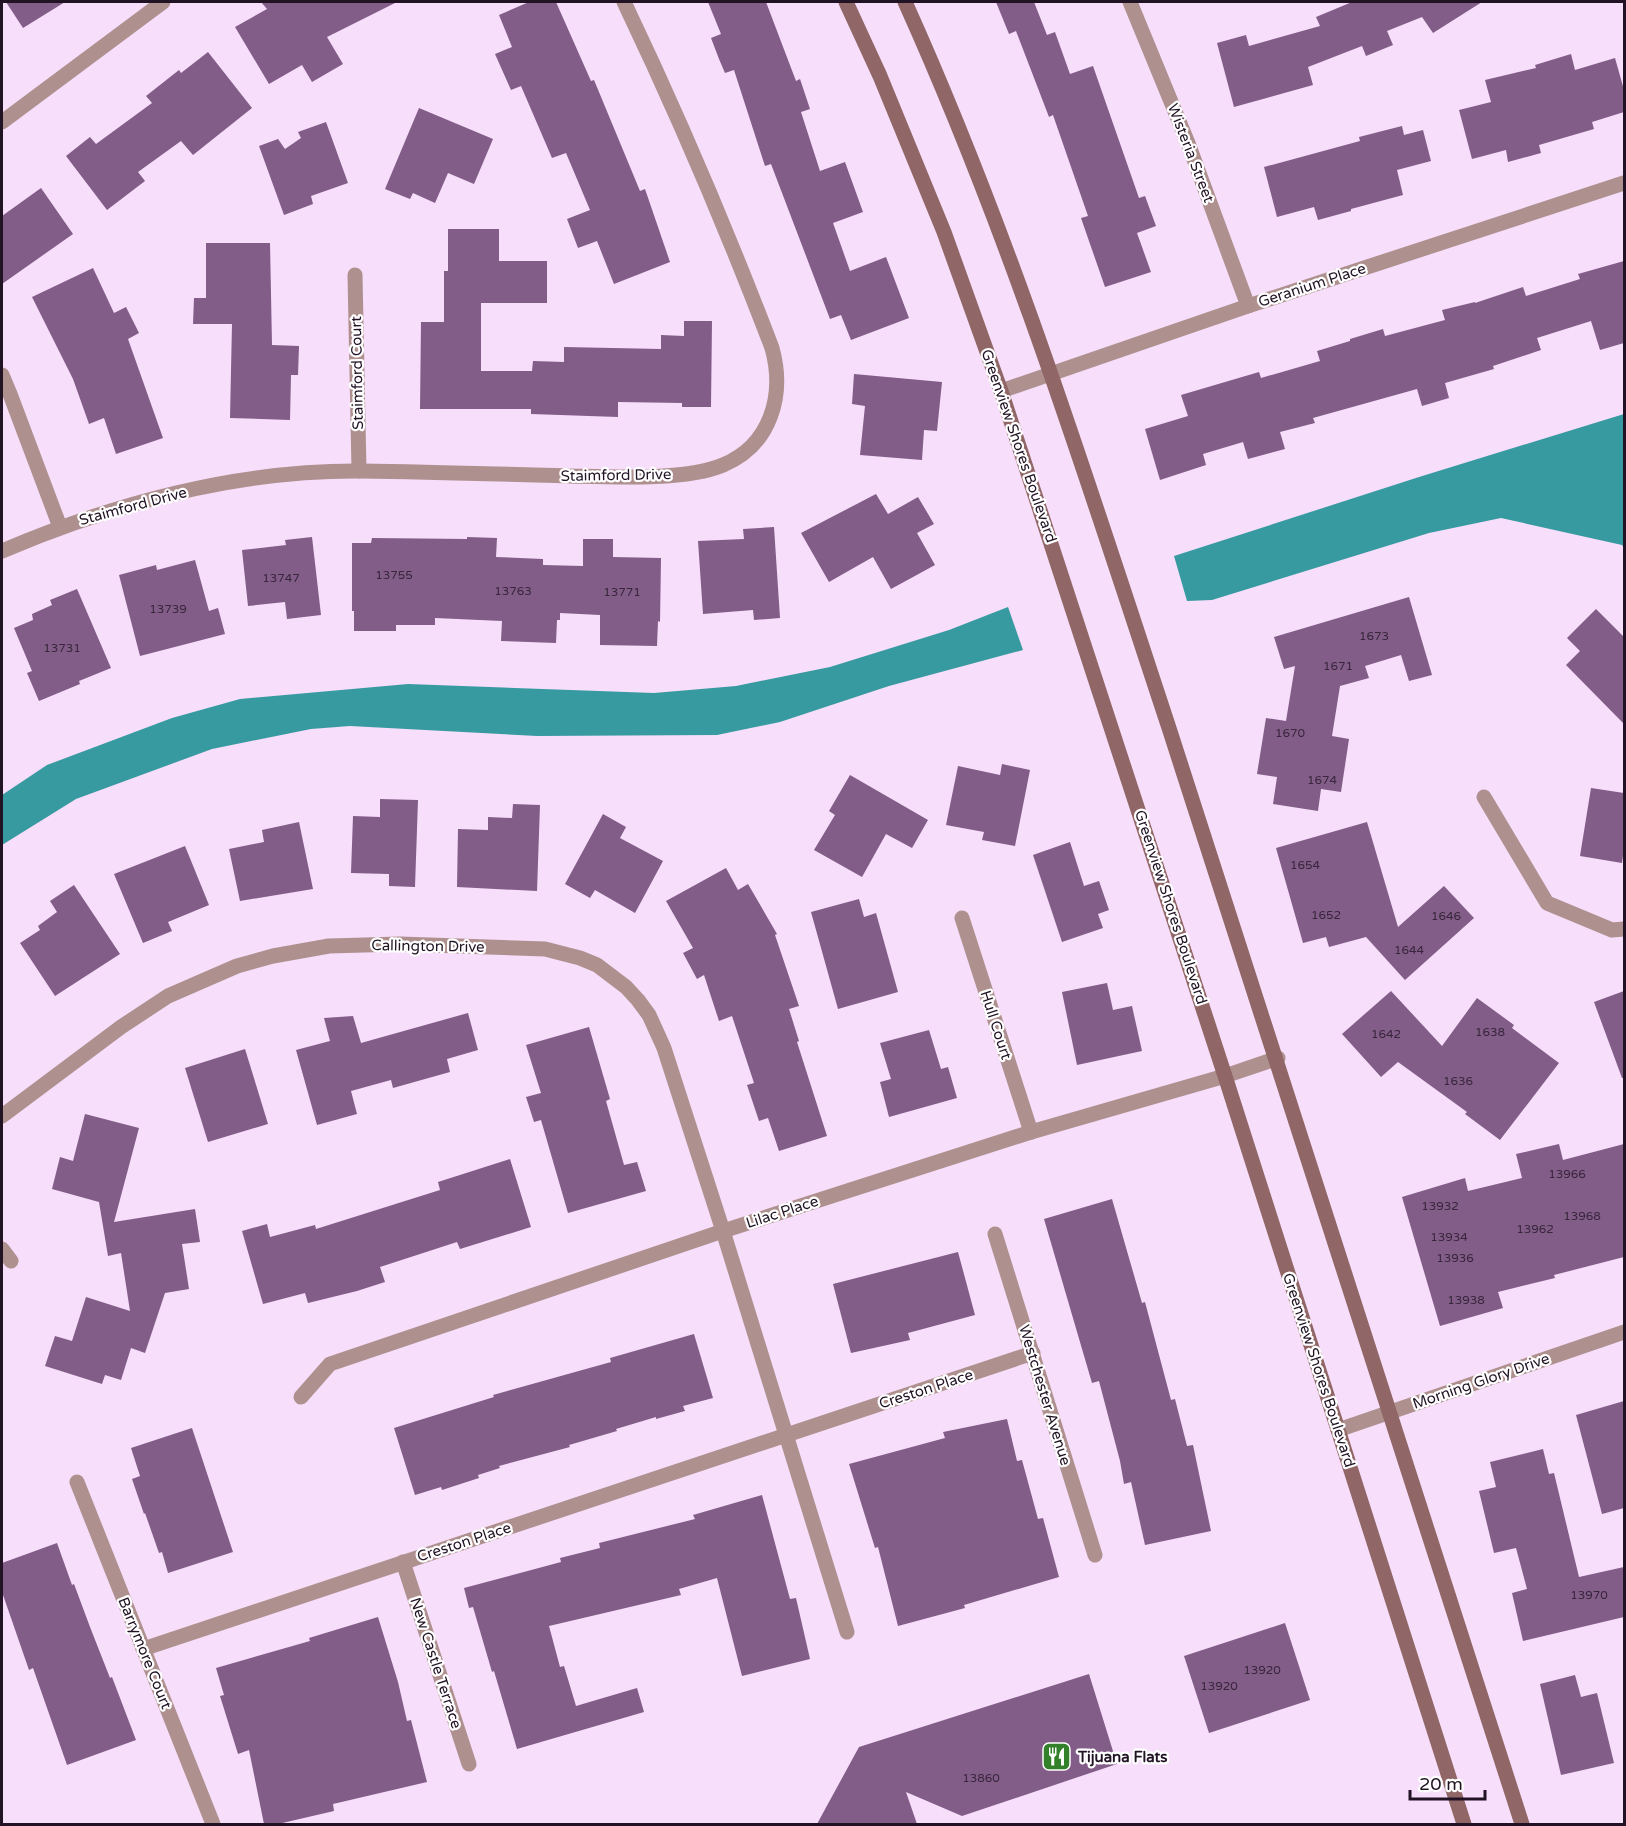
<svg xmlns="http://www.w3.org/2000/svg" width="1626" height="1826" font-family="'Varela Round',sans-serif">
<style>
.water{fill:#389aa1}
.building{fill:#815d87}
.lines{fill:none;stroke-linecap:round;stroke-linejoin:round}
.street{stroke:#ae918f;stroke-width:15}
.secondary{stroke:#906766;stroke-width:15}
.labels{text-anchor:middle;stroke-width:4.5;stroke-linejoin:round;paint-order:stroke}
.number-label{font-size:12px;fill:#39263d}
.street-label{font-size:15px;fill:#211324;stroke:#fff}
.poi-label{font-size:15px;font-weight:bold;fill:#211324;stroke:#fff;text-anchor:start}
</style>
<rect width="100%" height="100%" fill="#f7defb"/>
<!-- water -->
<g class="water">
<path d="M1624,414V548L1622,545L1501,518L1429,533L1212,600L1187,601L1174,556L1419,477Z"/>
<path d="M1008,607L1023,650L889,686L780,722L717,735L537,736L350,726L311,729L212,749L76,799L2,845V795L47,765L172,718L240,699L408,684L654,693L736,686L830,667L949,630Z"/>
</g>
<!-- building -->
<g class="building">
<path d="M6,2H65L23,28Z"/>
<path d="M261,2H397L327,37L343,64L312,82L302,65L269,84L235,27L267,9Z"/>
<path d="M529,2H556L591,81L594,80L640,191L645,189L670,262L614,284L597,241L578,248L567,219L590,210L566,153L552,158L521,86L511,90L495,54L512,47L499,15Z"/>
<path d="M708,2H766L796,81L800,79L810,109L801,112L820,171L845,162L863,212L833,223L850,271L886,257L909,318L851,340L841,315L830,319L771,164L765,166L734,70L725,73L719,59L711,38L721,34Z"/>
<path d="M996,2H1034L1047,35L1055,32L1070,74L1093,66L1139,198L1145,196L1156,226L1137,233L1151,272L1105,287L1081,218L1088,216L1053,115L1049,117L1016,31L1009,34Z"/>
<path d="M1352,2H1482L1433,33L1422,17L1387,31L1393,45L1366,56L1362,46L1308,67L1313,85L1234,107L1217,43L1246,35L1249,46L1320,26L1316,17Z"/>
<path d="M208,52L252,108L193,155L181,141L138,172L145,181L107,210L66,156L90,137L96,144L152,103L146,96L179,70L181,73Z"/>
<path d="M1571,54L1575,70L1615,58L1624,90V112L1592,122L1594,129L1539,145L1541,153L1508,162L1506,150L1472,159L1459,110L1491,102L1485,80L1536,68L1535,65Z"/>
<path d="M419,108L493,139L474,184L448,173L435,203L413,193L410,199L385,189Z"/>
<path d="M326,122L348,183L311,196L313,204L284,215L259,146L278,139L285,149L301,138L298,132Z"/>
<path d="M1402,126L1404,135L1423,130L1431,161L1397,170L1403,195L1351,209V211L1318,220L1314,207L1277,217L1264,167L1360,141L1359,137Z"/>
<path d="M41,188L73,234L2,284V216Z"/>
<path d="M448,229H499V261H547V303H481V371H532L533,361L564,362V347L661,349V335L684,336V321H712L711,407H682V403L618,402V417L531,414V409H420L421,322H444V271H448Z"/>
<path d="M206,243H270L272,345L299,346L298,375H291L290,420L230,418L232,324H193L194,298H206Z"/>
<path d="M1624,261V343L1600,350L1591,321L1537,338L1541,350L1493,366L1494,369L1445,383L1449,398L1422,406L1417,389L1313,418L1315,423L1280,432L1285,449L1248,459L1243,442L1203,454L1206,465L1160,480L1145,429L1188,416L1181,395L1259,372L1261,378L1320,361L1317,351L1350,341V339L1383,329L1385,336L1445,320L1442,310L1475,302V303L1523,287L1526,296L1580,279L1578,274Z"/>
<path d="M93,268L114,313L126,307L139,333L128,339L163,438L116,454L104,418L89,424L73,379L32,297Z"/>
<path d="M854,374L942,382L937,431L924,430L922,460L860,455L865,406L852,404Z"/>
<path d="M876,494L888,514L918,497L934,524L917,533L935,565L891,589L873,557L829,582L801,533Z"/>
<path d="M774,527L780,618L754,620L753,610L703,614L698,541L744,539L743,529Z"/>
<path d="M312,537L321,615L287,619L285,602L248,606L242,550L286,545L285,540Z"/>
<path d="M467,537L497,538L496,557L543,559V565L583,566V539H613V557L661,558L660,622L658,621L657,646L600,645V615L560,613V620H557L556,643L501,641L502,621L435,618V625H396V631H354V611H352V543H371L372,538L467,539Z"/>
<path d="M195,560L209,611L218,608L225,634L140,656L119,575L156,565L157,570Z"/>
<path d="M77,589L111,668L79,681L80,684L39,701L27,673L32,671L14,628L33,620L32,614L52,605L50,600Z"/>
<path d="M1409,597L1432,675L1409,681L1401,655L1365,666L1369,678L1340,686L1332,736L1349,739L1341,792L1321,789L1318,811L1273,804L1277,777L1257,774L1266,718L1286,721L1295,666L1284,669L1274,637Z"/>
<path d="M1596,609L1624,637V724L1566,665L1580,651L1567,638Z"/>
<path d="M1002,764L1030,770L1015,846L982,840L984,832L946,825L958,766L1000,775Z"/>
<path d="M850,775L928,820L912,848L886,834L862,877L814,850L835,815L829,811Z"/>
<path d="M1591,788L1624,793V848L1622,863L1580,856Z"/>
<path d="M380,799L418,800L415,887L389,886V874L351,873L353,816L380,817Z"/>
<path d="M513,804L540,805L537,891L457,887L458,829L488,830V817L512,818Z"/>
<path d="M603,814L626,827L620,838L663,861L635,913L595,890L590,898L565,884Z"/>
<path d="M299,822L313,889L240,901L229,849L264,842L262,830Z"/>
<path d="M1367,822L1398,927L1444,886L1474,918L1405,980L1366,937L1329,947L1326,937L1303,943L1276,848Z"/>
<path d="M1070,842L1084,886L1099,881L1109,910L1098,914L1103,928L1062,942L1033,855Z"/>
<path d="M185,846L209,905L168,922L172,931L143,943L114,874Z"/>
<path d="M726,868L738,890L748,884L777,934L775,935L799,1006L789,1009L799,1041L797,1042L827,1136L779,1151L768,1118L759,1121L747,1085L754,1083L732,1016L719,1021L704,975L697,979L683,953L693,948L666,901Z"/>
<path d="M74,885L120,954L55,996L20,943L40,930L38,926L57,912L50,901Z"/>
<path d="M859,899L864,917L876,913L898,992L838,1009L811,912Z"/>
<path d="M1107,983L1113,1010L1132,1006L1142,1051L1077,1065L1062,992Z"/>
<path d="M1391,991L1442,1046L1477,998L1514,1025L1512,1028L1559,1063L1500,1140L1465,1114L1467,1112L1398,1062L1381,1077L1342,1034Z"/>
<path d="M1624,991V1078H1622L1594,1002Z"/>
<path d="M468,1013L478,1050L447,1059L450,1072L393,1088L391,1080L351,1091L357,1114L317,1125L296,1050L330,1041L324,1018L353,1016L361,1043Z"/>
<path d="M589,1027L610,1099L606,1101L624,1165L637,1162L646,1191L568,1213L541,1120L534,1122L526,1097L541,1093L526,1045Z"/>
<path d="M929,1030L941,1069L948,1067L957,1098L889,1117L880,1082L891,1079L880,1043Z"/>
<path d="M245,1049L268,1124L208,1142L185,1068Z"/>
<path d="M85,1114L139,1128L114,1222L195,1209L200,1242L182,1244L189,1289L165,1293L145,1353L131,1348L121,1380L105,1375L102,1384L45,1366L55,1336L72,1341L86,1297L130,1311L121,1253L108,1256L99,1202L52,1189L60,1157L73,1161Z"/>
<path d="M1559,1144L1563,1160L1624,1144V1257L1554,1275L1555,1278L1498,1292L1503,1308L1440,1326L1402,1197L1465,1178L1468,1191L1522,1178L1516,1154Z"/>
<path d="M510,1159L531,1227L460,1249L457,1242L380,1267L385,1282L357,1291L308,1303L305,1293L263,1304L242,1231L267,1224L270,1237L315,1225L316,1229L440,1190L438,1182Z"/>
<path d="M1112,1199L1142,1303L1145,1302L1171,1400L1175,1399L1187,1446L1193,1445L1211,1531L1145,1545L1131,1482L1124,1484L1120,1461L1099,1381L1092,1383L1044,1219Z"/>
<path d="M958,1252L975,1315L908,1333L910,1340L851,1353L833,1284Z"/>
<path d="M694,1334L713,1398L683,1406L685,1411L656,1419V1417L616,1429L617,1431L569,1445L570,1447L499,1466L500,1468L478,1475L479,1478L442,1490L441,1487L415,1495L394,1428L494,1397L493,1395L611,1362L610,1358Z"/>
<path d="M1624,1401V1508L1602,1514L1576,1415Z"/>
<path d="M1007,1419L1017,1461L1022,1460L1038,1519L1043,1518L1059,1577L964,1605L965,1608L898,1626L878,1547L875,1548L849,1464L945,1438L943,1432Z"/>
<path d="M192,1428L233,1552L168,1573L162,1552L159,1553L145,1513L144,1514L132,1479L140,1476L131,1448Z"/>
<path d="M1543,1449L1549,1474L1554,1473L1579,1577L1624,1567V1617L1523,1641L1512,1593L1527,1589L1516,1548L1494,1553L1479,1491L1496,1487L1490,1462Z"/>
<path d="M762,1495L790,1599L796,1598L810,1659L742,1676L717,1578L679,1589L681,1595L549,1626L560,1667L564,1666L576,1706L637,1688L644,1712L517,1749L494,1671L492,1672L473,1607L469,1608L464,1588L561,1562L560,1558L600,1548L599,1543L695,1519L693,1515Z"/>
<path d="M57,1543L72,1585L74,1584L90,1627L110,1678L112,1677L136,1740L67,1765L33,1668L29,1670L2,1592V1563Z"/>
<path d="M378,1617L398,1682L407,1721L411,1720L427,1782L333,1804L334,1811L278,1824H264L249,1750L238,1754L220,1696L224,1695L216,1668L310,1641L309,1638Z"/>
<path d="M1285,1623L1310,1700L1209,1733L1184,1656Z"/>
<path d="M1089,1674L1117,1764L962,1816L906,1792L917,1824H817L859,1747Z"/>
<path d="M1575,1675L1581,1697L1597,1693L1614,1763L1561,1775L1540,1684Z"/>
</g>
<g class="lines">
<!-- street -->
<g class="street">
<path d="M1130,2L1188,143L1248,306"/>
<path d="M2,122L163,2"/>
<path d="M355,275L359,471"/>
<path d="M2,375L10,394L60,527"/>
<path d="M1001,391L1248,306L1624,183"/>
<path d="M2,551C115,503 237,470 361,471C431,472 500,474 570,476C611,477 685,481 723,465C771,445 785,395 772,348C727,230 678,115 624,2"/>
<path d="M1484,797L1547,903L1612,930L1624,929"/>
<path d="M962,918L1031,1132"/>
<path d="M2,1116L121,1027L168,996L237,966L273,956L329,946L400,944L545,949L580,958L597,965L626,987L638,1000L649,1015L664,1048L723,1231L847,1632"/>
<path d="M995,1234L1095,1555"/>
<path d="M2,1249L11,1261"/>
<path d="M301,1397L330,1364L723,1231L1031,1132L1225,1076L1278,1058"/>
<path d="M1338,1430L1624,1332"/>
<path d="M77,1482L213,1824"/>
<path d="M403,1562L469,1764"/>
<path d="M143,1649L1033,1353"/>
</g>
<!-- secondary -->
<g class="secondary">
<path d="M846,2L880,76L944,232L1001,391L1225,1076L1464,1824"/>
<path d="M905,2C1011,237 1088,483 1169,728C1290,1093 1405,1459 1522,1824"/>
</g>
</g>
<!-- icons -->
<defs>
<symbol id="restaurant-square" viewBox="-11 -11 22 22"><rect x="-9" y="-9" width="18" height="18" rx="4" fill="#33812a" stroke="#fff"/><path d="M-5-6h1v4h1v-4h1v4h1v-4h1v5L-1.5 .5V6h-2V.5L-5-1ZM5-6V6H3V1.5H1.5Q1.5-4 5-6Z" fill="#fff"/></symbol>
</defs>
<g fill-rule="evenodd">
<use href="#restaurant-square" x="1040" y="1740" width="33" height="33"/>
</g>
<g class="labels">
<!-- number labels -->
<g class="number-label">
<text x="394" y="579">13755</text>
<text x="281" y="582">13747</text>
<text x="513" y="595">13763</text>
<text x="622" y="596">13771</text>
<text x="168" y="613">13739</text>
<text x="1374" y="640">1673</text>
<text x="62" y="652">13731</text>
<text x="1338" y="670">1671</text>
<text x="1290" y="737">1670</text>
<text x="1322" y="784">1674</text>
<text x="1305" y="869">1654</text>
<text x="1326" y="919">1652</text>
<text x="1446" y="920">1646</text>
<text x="1409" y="954">1644</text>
<text x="1490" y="1036">1638</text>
<text x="1386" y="1038">1642</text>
<text x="1458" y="1085">1636</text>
<text x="1567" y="1178">13966</text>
<text x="1440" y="1210">13932</text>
<text x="1582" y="1220">13968</text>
<text x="1535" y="1233">13962</text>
<text x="1449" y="1241">13934</text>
<text x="1455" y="1262">13936</text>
<text x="1466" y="1304">13938</text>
<text x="1589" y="1599">13970</text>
<text x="1262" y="1674">13920</text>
<text x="1219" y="1690">13920</text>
<text x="981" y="1782">13860</text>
</g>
<!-- street labels -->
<g class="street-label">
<text transform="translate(1191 153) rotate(69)" y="5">Wisteria Street</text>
<text transform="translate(1312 285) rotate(-18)" y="5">Geranium Place</text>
<text transform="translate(357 373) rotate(-91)" y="5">Staimford Court</text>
<text transform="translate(1019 446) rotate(71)" y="5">Greenview Shores Boulevard</text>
<text transform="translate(616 475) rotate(-1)" y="5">Staimford Drive</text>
<text transform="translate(133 506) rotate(-15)" y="5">Staimford Drive</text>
<text transform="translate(1171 907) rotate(72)" y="5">Greenview Shores Boulevard</text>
<text transform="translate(428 946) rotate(1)" y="5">Callington Drive</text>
<text transform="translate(996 1025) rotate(72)" y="5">Hull Court</text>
<text transform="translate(782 1212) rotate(-18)" y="5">Lilac Place</text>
<text transform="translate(1319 1370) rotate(72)" y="5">Greenview Shores Boulevard</text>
<text transform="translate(1481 1381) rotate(-19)" y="5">Morning Glory Drive</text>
<text transform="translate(926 1389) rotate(-18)" y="5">Creston Place</text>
<text transform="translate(1045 1395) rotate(73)" y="5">Westchester Avenue</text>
<text transform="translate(464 1542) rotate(-18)" y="5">Creston Place</text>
<text transform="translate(145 1653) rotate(68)" y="5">Barrymore Court</text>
<text transform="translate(436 1663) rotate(72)" y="5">New Castle Terrace</text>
</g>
<!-- poi labels -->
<g class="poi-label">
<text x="1078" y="1762">Tijuana Flats</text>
</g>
</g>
<!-- border -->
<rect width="1626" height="1826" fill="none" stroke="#211324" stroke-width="6"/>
<!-- scale -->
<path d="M1410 1790v9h75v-9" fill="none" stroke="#211324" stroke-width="3"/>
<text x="1419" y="1790" font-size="18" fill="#211324" stroke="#ffffff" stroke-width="4.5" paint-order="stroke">20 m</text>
</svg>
